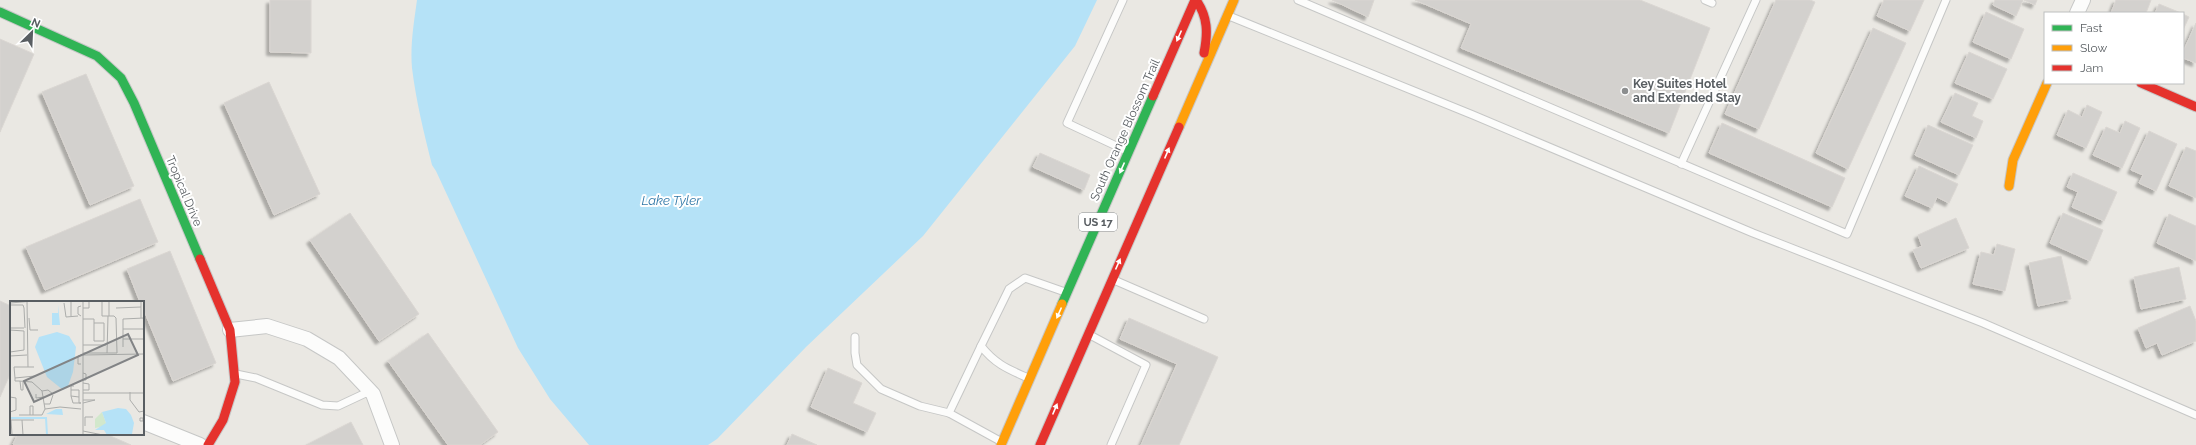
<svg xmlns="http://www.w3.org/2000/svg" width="2196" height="445" font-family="Raleway,sans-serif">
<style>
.water{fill:#b5e2f7}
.building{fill:#d3d1ce;stroke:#dad6d2;filter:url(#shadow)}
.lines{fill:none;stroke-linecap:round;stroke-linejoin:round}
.lane-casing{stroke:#c6c7c6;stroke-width:9}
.street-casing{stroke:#c6c7c6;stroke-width:16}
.fast-casing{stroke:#c7c7c7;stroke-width:11}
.slow-casing{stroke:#c7c7c7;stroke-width:11}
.jam-casing{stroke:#c7c7c7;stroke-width:11}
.lane{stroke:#fcfcfb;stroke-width:7}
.street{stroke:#fcfcfb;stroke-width:14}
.fast{stroke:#30b455;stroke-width:9}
.slow{stroke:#ff9f0a;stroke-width:9}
.jam{stroke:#e5322d;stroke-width:9}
.oneway{fill:#fff}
.poi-dot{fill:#8c8e8f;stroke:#fff;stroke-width:1.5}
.labels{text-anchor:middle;stroke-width:4;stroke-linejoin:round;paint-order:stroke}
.shield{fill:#fff;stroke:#8b8e91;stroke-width:1}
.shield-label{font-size:11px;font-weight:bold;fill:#595e62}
.poi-label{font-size:12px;font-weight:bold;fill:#595e62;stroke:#fff;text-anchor:start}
.street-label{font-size:12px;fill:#595e62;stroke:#fff}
.water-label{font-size:13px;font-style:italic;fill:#2f77a7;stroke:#fff}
.inset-river{fill:none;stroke:#b5e2f7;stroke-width:2}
.inset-road{fill:none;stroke:#acadab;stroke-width:1}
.view{fill:#828486;fill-opacity:0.15;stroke:#828486;stroke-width:2}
.inset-edge{fill:none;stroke:#595e62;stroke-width:2}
</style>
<defs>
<filter id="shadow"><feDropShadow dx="-3.5" dy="3.5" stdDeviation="1" flood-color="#0004"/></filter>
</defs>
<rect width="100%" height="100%" fill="#eae8e3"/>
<!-- water -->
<path class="water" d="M417,0H1097L1075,46L923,236L806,347L717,439L708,445H589L550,399L518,348L436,171L432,165C424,133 416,101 412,68C410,46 414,22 417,0Z"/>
<!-- building -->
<g class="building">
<path d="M270,0H311V53L270,52Z"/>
<path d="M1332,0H1374L1368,17Z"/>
<path d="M1415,0H1640L1710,28L1669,133L1461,48L1471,24Z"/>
<path d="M1776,0H1810L1815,2L1759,129L1725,114Z"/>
<path d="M1884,0H1924L1910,31L1877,16Z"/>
<path d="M1995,0H2023L2016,16L1993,5Z"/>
<path d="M2024,0H2037L2035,5Z"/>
<path d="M2116,0H2151L2146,13H2111Z"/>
<path d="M2159,4L2181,13H2155Z"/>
<path d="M1986,12L2024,29L2011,59L1973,42Z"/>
<path d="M2183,14L2189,17L2183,30Z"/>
<path d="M2196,23V63L2183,58V52Z"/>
<path d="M1873,28L1906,43L1848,169L1816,153Z"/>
<path d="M0,39L34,54L0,132Z"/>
<path d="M1969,52L2007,69L1993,99L1955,83Z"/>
<path d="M86,74L134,186L90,205L42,92Z"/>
<path d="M269,82L320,194L274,215L224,103Z"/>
<path d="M1955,93L1978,103L1972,116L1983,121L1976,138L1941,122Z"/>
<path d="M2087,105L2102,112L2086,148L2057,135L2068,110L2082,117Z"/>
<path d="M2125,121L2140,128L2122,168L2093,155L2106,127L2120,133Z"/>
<path d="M1722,123L1845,178L1832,207L1709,153Z"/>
<path d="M1928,125L1973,145L1959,175L1915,155Z"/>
<path d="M2149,131L2177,144L2156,191L2139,183L2143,175L2131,170Z"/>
<path d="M2186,147L2196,151V198L2169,186Z"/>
<path d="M1040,153L1090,175L1084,190L1033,167Z"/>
<path d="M1919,166L1958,184L1949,203L1937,197L1932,208L1905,196Z"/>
<path d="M2073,173L2117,192L2104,221L2072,207L2078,192L2067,187Z"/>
<path d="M140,199L158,242L45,290L26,247Z"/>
<path d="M350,213L419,314L379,341L310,240Z"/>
<path d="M2063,213L2103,230L2090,261L2050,243Z"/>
<path d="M2169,214L2196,226V261L2157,243Z"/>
<path d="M1956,218L1969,248L1921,268L1913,250L1922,246L1918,235Z"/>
<path d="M1997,244L2015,249L2005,291L1973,284L1981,252L1994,255Z"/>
<path d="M170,251L216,363L173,381L143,308V302H140L127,269Z"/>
<path d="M2061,256L2071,299L2038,306L2029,263Z"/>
<path d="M2179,267L2186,299L2141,309L2134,277Z"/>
<path d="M0,301L11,306V372L0,397Z"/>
<path d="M2190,306L2196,321V341L2162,355L2157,343L2146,348L2138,328Z"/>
<path d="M1129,318L1218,357L1179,445H1141L1177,364L1120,339Z"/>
<path d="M428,333L498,432L480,445H448L388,361Z"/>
<path d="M828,368L862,383L853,403L876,413L867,432L811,407Z"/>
<path d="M351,422L363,445H306Z"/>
<path d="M18,434H106L131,445H14L13,444Z"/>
<path d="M792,434L817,445H787Z"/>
</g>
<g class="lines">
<defs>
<g id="lane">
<path d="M1123,0L1067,123L1127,151"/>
<path d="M1298,0L1847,234L1946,0"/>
<path d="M1705,0L1712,3"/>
<path d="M1229,16L1473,115L1753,233L1983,323L2196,415"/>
<path d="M1681,164L1756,0"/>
<path d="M1114,280L1204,319"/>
<path d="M1090,335L1146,365L1111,445"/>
<path d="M855,337V353L857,365L881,389L920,406L949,413"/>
<path d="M981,346L949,413L1000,441"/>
<path d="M236,374L256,378L322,405L338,406L370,391"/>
<path d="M1028,378C1008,369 995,364 981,346L1009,289L1025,278L1065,292"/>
</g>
<g id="street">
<path d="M2077,13L2083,0"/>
<path d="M230,330L267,326L307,339L339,358L373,394L392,445"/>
<path d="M143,422L200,445"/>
</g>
<g id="fast">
<path d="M0,12L97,56L121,78L134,103L200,259"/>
<path d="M1062,304L1153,96"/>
</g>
<g id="slow">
<path d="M1179,127L1234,0"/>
<path d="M2009,186L2013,160L2047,83"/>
<path d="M1001,445L1062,304"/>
</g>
<g id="jam">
<path d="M1196,0C1208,17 1208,33 1204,53"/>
<path d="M2141,83L2196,107"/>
<path d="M1153,96L1195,0"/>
<path d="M200,259L230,330L235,382L223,420L208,445"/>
<path d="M1040,445L1179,127"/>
</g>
</defs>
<!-- lane casing -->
<use href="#lane" class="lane-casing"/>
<!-- street casing -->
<use href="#street" class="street-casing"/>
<!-- fast casing -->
<use href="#fast" class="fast-casing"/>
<!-- slow casing -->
<use href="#slow" class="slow-casing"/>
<!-- jam casing -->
<use href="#jam" class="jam-casing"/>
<!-- lane -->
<use href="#lane" class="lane"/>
<!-- street -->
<use href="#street" class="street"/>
<!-- fast -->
<use href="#fast" class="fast"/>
<!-- slow -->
<use href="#slow" class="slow"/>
<!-- jam -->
<use href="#jam" class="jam"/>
</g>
<!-- one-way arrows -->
<defs><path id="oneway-solid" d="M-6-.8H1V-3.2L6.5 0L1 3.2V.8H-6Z"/></defs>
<g class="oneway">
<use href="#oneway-solid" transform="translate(1179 36) rotate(114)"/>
<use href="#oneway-solid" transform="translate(1167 153) rotate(-67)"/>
<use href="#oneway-solid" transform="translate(1122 168) rotate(114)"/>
<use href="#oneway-solid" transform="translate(1118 264) rotate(-66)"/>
<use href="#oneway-solid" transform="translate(1059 313) rotate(114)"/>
<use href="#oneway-solid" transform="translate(1055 409) rotate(-67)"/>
</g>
<!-- markers -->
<circle class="poi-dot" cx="1625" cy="91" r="4"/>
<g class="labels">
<!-- shield labels -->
<rect class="shield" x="1079" y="213" width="38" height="18" rx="3"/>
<g class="shield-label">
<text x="1098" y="226">US 17</text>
</g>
<!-- poi labels -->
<g class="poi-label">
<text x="1633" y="88">Key Suites Hotel<tspan x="1633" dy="14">and Extended Stay</tspan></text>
</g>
<!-- street labels -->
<g class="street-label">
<text transform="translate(1125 130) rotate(-66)" y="4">South Orange Blossom Trail</text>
<text transform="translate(184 191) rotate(67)" y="4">Tropical Drive</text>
</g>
<!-- water labels -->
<g class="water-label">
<text x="671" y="205">Lake Tyler</text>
</g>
</g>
<!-- overview -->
<g transform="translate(10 301)">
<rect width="134" height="134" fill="#eae8e3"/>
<path d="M92,111L96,122L95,125L85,127V118Z" fill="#d2e8cc"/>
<path d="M48,4L50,24H42V12H48ZM47,31L59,35L66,46L63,71L58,85L53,89L37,76L25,46L29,36ZM108,107L116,108L121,114L124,122L122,133L97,134L94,129H85L96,122L92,111ZM46,108H52L53,114L36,113Z" fill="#b5e2f7"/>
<path class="inset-river" d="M0,117H36L37,134"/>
<path class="inset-road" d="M17,0L18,66M54,0H67M61,0V15M73,0V134M99,0V15M0,2L24,0M54,2L56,16L68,15M0,4H13L14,7M71,5L68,6V13L71,15M14,7L15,27M73,7H79V0M106,7L131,6M19,17L20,29H28M131,17V0M73,18H84V22H94V40H84V22M0,27H14M113,28H134M0,29L14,30V49L0,51M113,38H134M73,44H96M113,46V18L134,17M73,52H107L106,17L104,15H92V0M97,52L98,15M71,54L68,55V63H71M73,54L134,53M0,55L17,54M73,72L76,73V79H73M5,77L4,66H24M9,80L22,81L32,90L35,108L50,106L71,108M9,80H5V77L25,75M10,80L11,89H13V80M73,82L79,83V89H73M61,89H69V96M32,90L38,89L43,93M120,91V99L129,111L134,110M73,92H134M26,93V97L34,96M61,95L69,96V102H71H63ZM61,95V85H64M0,96L6,97V109L0,111M73,99H85L73,102M34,103H40L43,94M9,114H32L35,108M20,114V105H23V114M133,117V120H130V117H134M0,119H24M1,119L2,134M12,119L13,134M75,125V116H83M73,130L93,134"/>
<path class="view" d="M118,33L128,54L24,101L14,80Z"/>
<rect width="134" height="134" class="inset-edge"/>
</g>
<!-- legend -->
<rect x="2044" y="12" width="140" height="72" fill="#ffffff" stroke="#bdbfc0"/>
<rect x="2052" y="25" width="20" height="6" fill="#30b455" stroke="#bdbfc0"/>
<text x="2080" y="32" font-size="12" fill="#595e62">Fast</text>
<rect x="2052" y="45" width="20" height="6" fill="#ff9f0a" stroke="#bdbfc0"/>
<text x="2080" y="52" font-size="12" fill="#595e62">Slow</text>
<rect x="2052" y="65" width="20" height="6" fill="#e5322d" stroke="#bdbfc0"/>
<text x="2080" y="72" font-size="12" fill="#595e62">Jam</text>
<!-- north arrow -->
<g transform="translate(32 32) rotate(24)" stroke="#ffffff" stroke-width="3" paint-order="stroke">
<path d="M0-3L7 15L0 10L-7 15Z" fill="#595e62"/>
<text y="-6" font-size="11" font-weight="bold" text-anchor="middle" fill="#595e62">N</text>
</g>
</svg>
